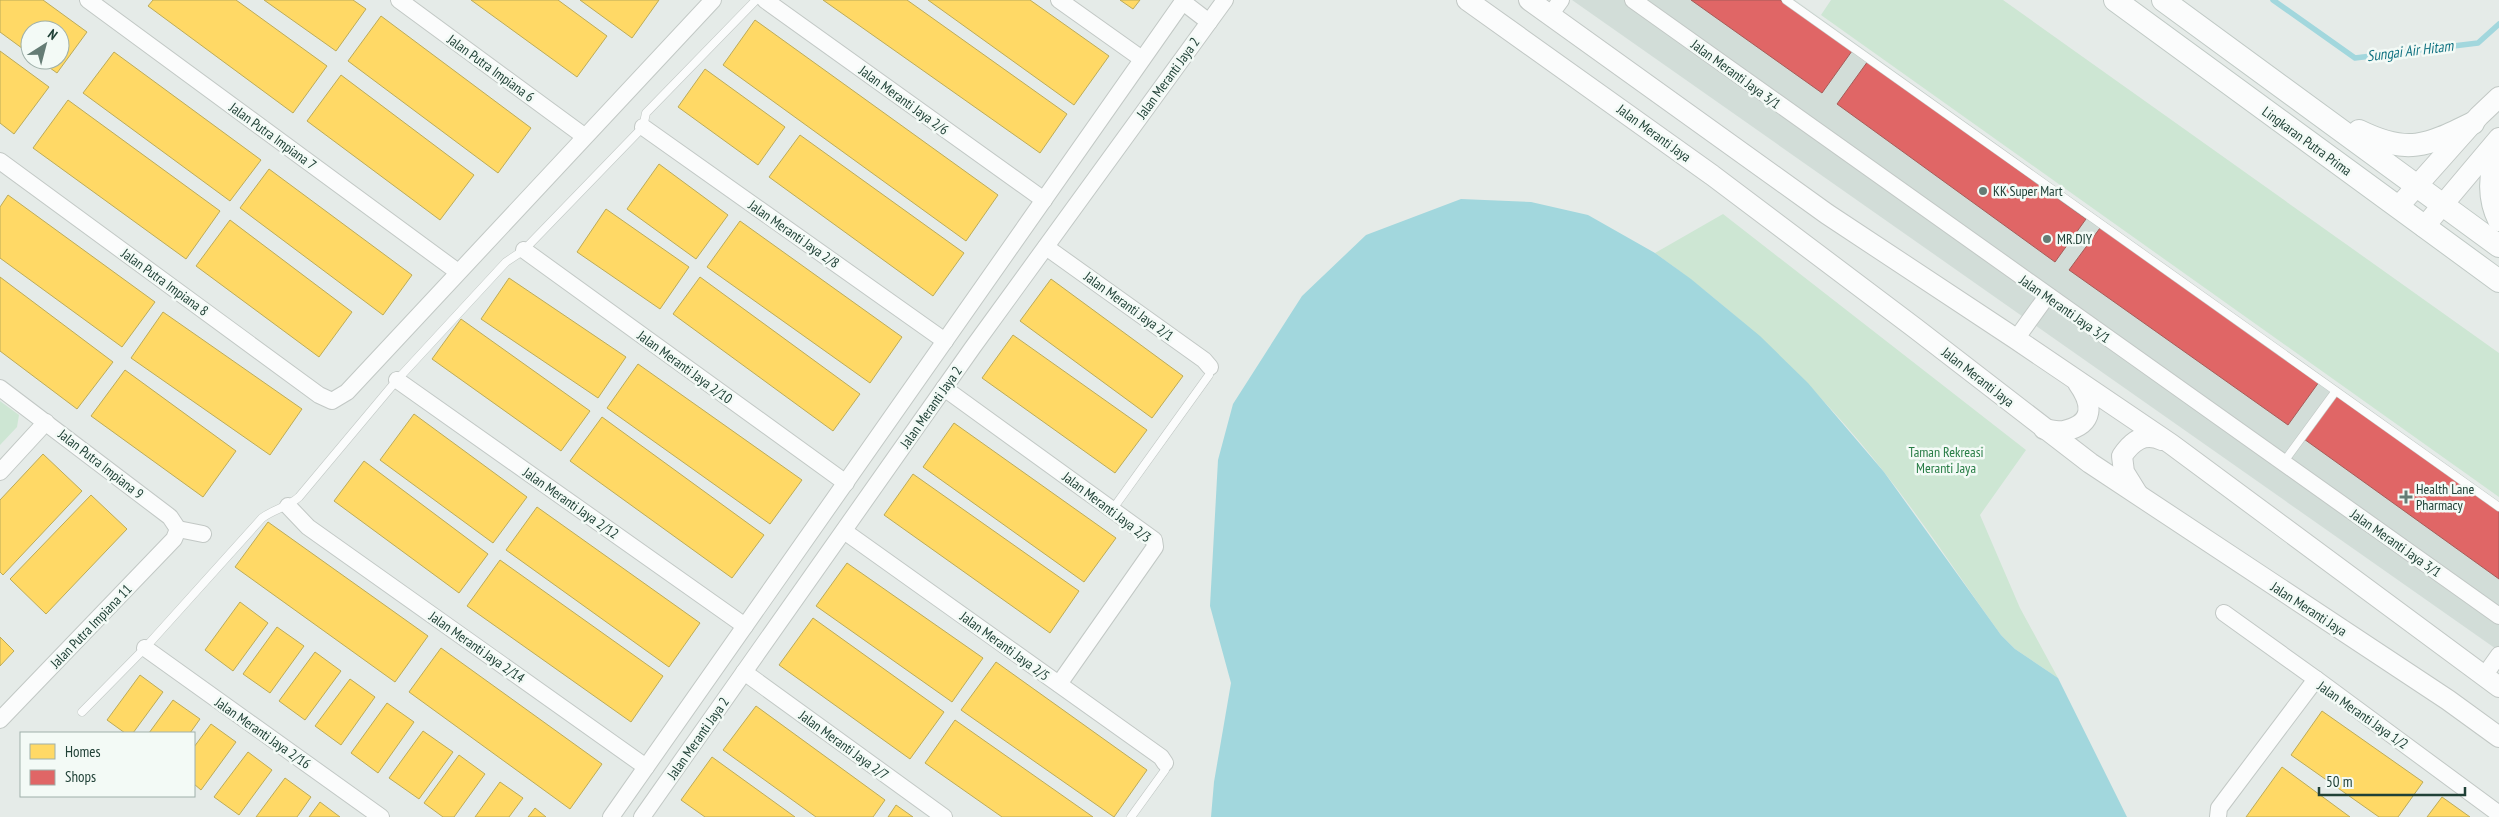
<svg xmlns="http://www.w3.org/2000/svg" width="2499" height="817" font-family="'PT Sans Narrow',sans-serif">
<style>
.built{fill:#d2ddd8}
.green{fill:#cde6d3}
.water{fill:#a2d7dd}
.homes{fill:#ffd966;stroke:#bcab58}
.shops{fill:#e06666;stroke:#a65b58}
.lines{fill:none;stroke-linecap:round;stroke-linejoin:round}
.stream{stroke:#a2d7dd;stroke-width:5.5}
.service-casing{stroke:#c2c8c5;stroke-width:9}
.minor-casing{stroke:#c2c8c5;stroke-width:18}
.tertiary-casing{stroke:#c2c8c5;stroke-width:22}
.secondary-casing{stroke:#c0c9c5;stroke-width:24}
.service{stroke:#fbfcfc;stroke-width:8}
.minor{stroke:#fbfcfc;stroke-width:16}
.tertiary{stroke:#fbfcfc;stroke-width:20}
.secondary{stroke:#fbfcfc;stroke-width:22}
.poi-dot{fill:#657c75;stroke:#f3faf6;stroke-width:2}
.labels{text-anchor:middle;stroke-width:5;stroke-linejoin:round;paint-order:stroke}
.street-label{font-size:14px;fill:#204137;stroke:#f3faf6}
.poi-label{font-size:14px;fill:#204137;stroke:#f3faf6;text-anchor:start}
.park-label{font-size:14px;fill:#267c44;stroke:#f3faf6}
.water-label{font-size:15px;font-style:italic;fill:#147483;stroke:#f3faf6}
</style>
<rect width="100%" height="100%" fill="#e5ebe8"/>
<!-- built -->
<path class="built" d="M1572,0H1795L2499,504V651Z"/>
<!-- green -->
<g class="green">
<path d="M1831,0H2003L2499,353V497L1821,15Z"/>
<path d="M1723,214L2026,450L1980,515L2020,608L2058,678L2015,649L2001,635C1962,581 1925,524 1884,472C1818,388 1742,315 1655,253Z"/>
<path d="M0,401L19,415L17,427L0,445Z"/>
</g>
<!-- water -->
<path class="water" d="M1461,199L1531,202L1588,215L1655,253L1691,279L1760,336L1808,383L1884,472L2001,635L2015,649L2058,678L2127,817H1211L1214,782L1231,683L1210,606L1218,460L1233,404L1302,296L1366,235Z"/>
<!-- homes -->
<g class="homes">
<path d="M0,0H43L87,32L57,73L39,60H60V30H30V54L0,32Z"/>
<path d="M153,0H236L327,66L293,113L148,6Z"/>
<path d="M264,0H353L366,9L336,51Z"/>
<path d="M471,0H558L607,36L577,77Z"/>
<path d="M580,0H659L632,38Z"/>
<path d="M823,0H907L1067,114L1040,153Z"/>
<path d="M928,0H1030L1109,56L1074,105Z"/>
<path d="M1120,0H1140L1133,9Z"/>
<path d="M381,16L531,128L498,173L348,61Z"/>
<path d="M755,20L998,195L966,241L723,65Z"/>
<path d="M0,51L49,87L14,134L0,123Z"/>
<path d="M114,52L261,160L230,201L83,93Z"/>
<path d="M705,69L785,127L758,165L678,107Z"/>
<path d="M341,75L474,175L440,220L307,121Z"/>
<path d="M68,100L220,211L186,259L33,148Z"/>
<path d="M800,135L964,253L933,296L769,177Z"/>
<path d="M659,164L728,215L696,259L627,209Z"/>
<path d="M269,169L412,275L383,315L240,208Z"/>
<path d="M8,195L155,302L122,347L0,258V207Z"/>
<path d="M606,209L689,267L660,309L577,252Z"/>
<path d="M230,220L352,312L319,357L196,266Z"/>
<path d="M740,221L902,337L870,383L707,267Z"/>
<path d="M0,277L113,362L77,409L0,351Z"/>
<path d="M700,277L860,394L833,431L673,314Z"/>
<path d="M509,278L626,357L598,398L481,319Z"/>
<path d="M1051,279L1183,376L1152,418L1020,321Z"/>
<path d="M163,312L302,409L270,455L131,358Z"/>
<path d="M461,319L590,411L561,451L432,359Z"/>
<path d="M1013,335L1147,430L1115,473L982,378Z"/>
<path d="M638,364L802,480L770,524L607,408Z"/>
<path d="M125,370L236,451L203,497L91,416Z"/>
<path d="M414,414L527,497L493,543L380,460Z"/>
<path d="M602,417L764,535L732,578L570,461Z"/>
<path d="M954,423L1116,538L1084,582L923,467Z"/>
<path d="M43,454L82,491L3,575L0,572V500Z"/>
<path d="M364,461L488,554L459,593L334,501Z"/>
<path d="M913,474L1079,591L1050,633L884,515Z"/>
<path d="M91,495L127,529L46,614L10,579Z"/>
<path d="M537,507L700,623L669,667L506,550Z"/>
<path d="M268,522L428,636L395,682L235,567Z"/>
<path d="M500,560L663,676L631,722L467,606Z"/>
<path d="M847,563L983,658L952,702L816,606Z"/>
<path d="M240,602L268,623L233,671L205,650Z"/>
<path d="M813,618L944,712L910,759L779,665Z"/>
<path d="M277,627L304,646L270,693L243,674Z"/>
<path d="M0,637L14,651L0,666Z"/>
<path d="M441,648L602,764L570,809L409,692Z"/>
<path d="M315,652L341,671L305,720L279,701Z"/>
<path d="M996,662L1147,770L1114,817L961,710Z"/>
<path d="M140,675L163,692L133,733H125L107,720Z"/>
<path d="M350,679L375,697L341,745L315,726Z"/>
<path d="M173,700L200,719L190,733H149Z"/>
<path d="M387,703L414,722L378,773L351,753Z"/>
<path d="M756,706L885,800L873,817H816L723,750Z"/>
<path d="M2322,711L2423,782L2398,817H2379L2291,755Z"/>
<path d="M955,720L1093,817H1002L925,763Z"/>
<path d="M211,724L236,742L201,790L194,784V747Z"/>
<path d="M423,731L453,752L419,799L389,778Z"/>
<path d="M248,752L272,770L239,815L214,797Z"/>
<path d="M459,755L485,774L454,817H443L424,803Z"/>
<path d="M712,757L795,817H705L681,800Z"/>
<path d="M2282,767L2350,817H2246Z"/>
<path d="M285,778L311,797L297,817H256Z"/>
<path d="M500,782L523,798L509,817H475Z"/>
<path d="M2442,797L2470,817H2427Z"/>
<path d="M320,802L340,817H309Z"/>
<path d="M896,805L913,817H888Z"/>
<path d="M535,808L546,817H528Z"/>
</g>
<!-- shops -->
<g class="shops">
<path d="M1691,0H1780L1852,51L1822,93Z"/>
<path d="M1868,61L2086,219L2055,262L1837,104Z"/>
<path d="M2100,228L2319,382L2288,425L2069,270Z"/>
<path d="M2336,394L2499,511V579L2304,439Z"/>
</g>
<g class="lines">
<!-- stream -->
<path class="stream" d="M2273,0L2355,58L2478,43L2499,24"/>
<defs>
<g id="service">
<path d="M1786,0L2499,507"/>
<path d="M2283,463L2335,392"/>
<path d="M1112,510L1209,375L1210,367"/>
<path d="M82,712L145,648L262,518C274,509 288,507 299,497L397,380L506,262L524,250L643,127L646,113L756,0"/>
<path d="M1131,817L1165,770V763"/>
</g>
<g id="minor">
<path d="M88,0L458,272"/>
<path d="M399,0L584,136"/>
<path d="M765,0L1044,200"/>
<path d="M1059,0L1142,59"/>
<path d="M1633,0L2499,616"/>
<path d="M1183,2L1209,22"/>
<path d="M1550,15L1561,0"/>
<path d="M643,127L945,341"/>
<path d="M0,161L319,395L332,401L347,392L713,0"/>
<path d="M1046,247L1204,360L1210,367"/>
<path d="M524,250L846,483"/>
<path d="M2016,339L2047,296"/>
<path d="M397,380L745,626"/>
<path d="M0,388L170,517L178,529L203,534"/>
<path d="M944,388L1154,540L1155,547L1059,684"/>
<path d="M0,472L46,422"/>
<path d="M288,506L308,527L646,767"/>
<path d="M844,531L1161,757L1165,763"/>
<path d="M2224,613L2316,679"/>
<path d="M145,648L381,817"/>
<path d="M744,672L944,817"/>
<path d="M2484,676L2499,655"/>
<path d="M0,720L174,539L178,529"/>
<path d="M611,817L1184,0"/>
<path d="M642,817L973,347L1225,0"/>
<path d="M2218,817L2219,808L2316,679L2499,814"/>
</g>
<g id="tertiary">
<path d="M1467,0L1712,175L1915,328L2090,463L2448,700L2499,737"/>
<path d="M1529,0L1827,214L2016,339L2171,444L2499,687"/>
<path d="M2398,207L2479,116L2499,97"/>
<path d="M2424,227L2499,138"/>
<path d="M2044,429C2050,430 2059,432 2064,431C2095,424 2093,404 2078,383"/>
<path d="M2137,493L2124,472L2122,456C2132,441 2144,432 2162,440"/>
</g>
<g id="secondary">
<path d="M2115,0L2499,281"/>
<path d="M2163,0L2499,246"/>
<path d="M2359,131C2408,155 2426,146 2473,123"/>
<path d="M2499,154C2488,174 2489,200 2499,220"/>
</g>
</defs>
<!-- service casing -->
<use href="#service" class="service-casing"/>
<!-- minor casing -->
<use href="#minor" class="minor-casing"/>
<!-- tertiary casing -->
<use href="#tertiary" class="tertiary-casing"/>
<!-- secondary casing -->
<use href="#secondary" class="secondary-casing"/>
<!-- service -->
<use href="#service" class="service"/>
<!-- minor -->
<use href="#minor" class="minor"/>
<!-- tertiary -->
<use href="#tertiary" class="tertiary"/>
<!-- secondary -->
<use href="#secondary" class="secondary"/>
</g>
<!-- markers -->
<g class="poi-dot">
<circle cx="1983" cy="191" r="5"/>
<circle cx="2047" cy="239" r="5"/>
<path d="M2403.5 489.5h5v5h5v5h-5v5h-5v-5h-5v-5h5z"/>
</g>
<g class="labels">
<!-- street labels -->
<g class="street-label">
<text transform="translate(491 68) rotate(36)" y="5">Jalan Putra Impiana 6</text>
<text transform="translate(1736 74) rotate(36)" y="5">Jalan Meranti Jaya 3/1</text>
<text transform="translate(1168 78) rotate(-54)" y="5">Jalan Meranti Jaya 2</text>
<text transform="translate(904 100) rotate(36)" y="5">Jalan Meranti Jaya 2/6</text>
<text transform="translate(1654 133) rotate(36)" y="5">Jalan Meranti Jaya</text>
<text transform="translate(273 136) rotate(36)" y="5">Jalan Putra Impiana 7</text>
<text transform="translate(2307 141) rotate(36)" y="5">Lingkaran Putra Prima</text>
<text transform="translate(794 234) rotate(35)" y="5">Jalan Meranti Jaya 2/8</text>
<text transform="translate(165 282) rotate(36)" y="5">Jalan Putra Impiana 8</text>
<text transform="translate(1129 306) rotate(36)" y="5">Jalan Meranti Jaya 2/1</text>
<text transform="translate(2065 309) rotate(35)" y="5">Jalan Meranti Jaya 3/1</text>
<text transform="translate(685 367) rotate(36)" y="5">Jalan Meranti Jaya 2/10</text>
<text transform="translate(1978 377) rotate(38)" y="5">Jalan Meranti Jaya</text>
<text transform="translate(931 407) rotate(-55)" y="5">Jalan Meranti Jaya 2</text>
<text transform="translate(101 464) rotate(38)" y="5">Jalan Putra Impiana 9</text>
<text transform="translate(571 503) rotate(35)" y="5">Jalan Meranti Jaya 2/12</text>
<text transform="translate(1107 507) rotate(37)" y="5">Jalan Meranti Jaya 2/3</text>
<text transform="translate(2396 543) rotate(35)" y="5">Jalan Meranti Jaya 3/1</text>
<text transform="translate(2309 609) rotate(33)" y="5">Jalan Meranti Jaya</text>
<text transform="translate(91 626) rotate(-46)" y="5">Jalan Putra Impiana 11</text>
<text transform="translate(1005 646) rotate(36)" y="5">Jalan Meranti Jaya 2/5</text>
<text transform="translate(477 647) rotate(35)" y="5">Jalan Meranti Jaya 2/14</text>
<text transform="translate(2363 715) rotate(35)" y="5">Jalan Meranti Jaya 1/2</text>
<text transform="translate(263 733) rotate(35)" y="5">Jalan Meranti Jaya 2/16</text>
<text transform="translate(698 738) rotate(-55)" y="5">Jalan Meranti Jaya 2</text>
<text transform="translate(844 745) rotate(36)" y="5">Jalan Meranti Jaya 2/7</text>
</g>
<!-- poi labels -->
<g class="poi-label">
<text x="1993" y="196">KK Super Mart</text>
<text x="2057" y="244">MR.DIY</text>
<text x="2416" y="494">Health Lane<tspan x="2416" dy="16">Pharmacy</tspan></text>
</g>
<!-- park labels -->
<g class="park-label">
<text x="1946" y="457">Taman Rekreasi<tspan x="1946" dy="16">Meranti Jaya</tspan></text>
</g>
<!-- water labels -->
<g class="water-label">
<text transform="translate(2410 51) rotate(-7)" y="5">Sungai Air Hitam</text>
</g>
</g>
<!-- legend -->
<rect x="20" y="732" width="175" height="65" fill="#f3faf6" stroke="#9fb0aa"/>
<rect x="30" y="744" width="25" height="15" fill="#ffd966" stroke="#9fb0aa"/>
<text x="65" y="757" font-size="15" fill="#204137">Homes</text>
<rect x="30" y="770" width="25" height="15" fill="#e06666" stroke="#9fb0aa"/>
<text x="65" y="782" font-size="15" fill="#204137">Shops</text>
<!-- north arrow -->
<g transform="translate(45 45) rotate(36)"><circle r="24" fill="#f3faf6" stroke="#9fb0aa"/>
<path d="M0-4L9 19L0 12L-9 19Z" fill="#657c75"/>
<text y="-8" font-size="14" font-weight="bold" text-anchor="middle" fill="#204137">N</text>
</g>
<!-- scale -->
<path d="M2319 787v8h146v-8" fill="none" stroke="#204137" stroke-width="2.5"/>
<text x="2326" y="787" font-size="15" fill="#204137" stroke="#f3faf6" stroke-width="4" paint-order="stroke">50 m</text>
</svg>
